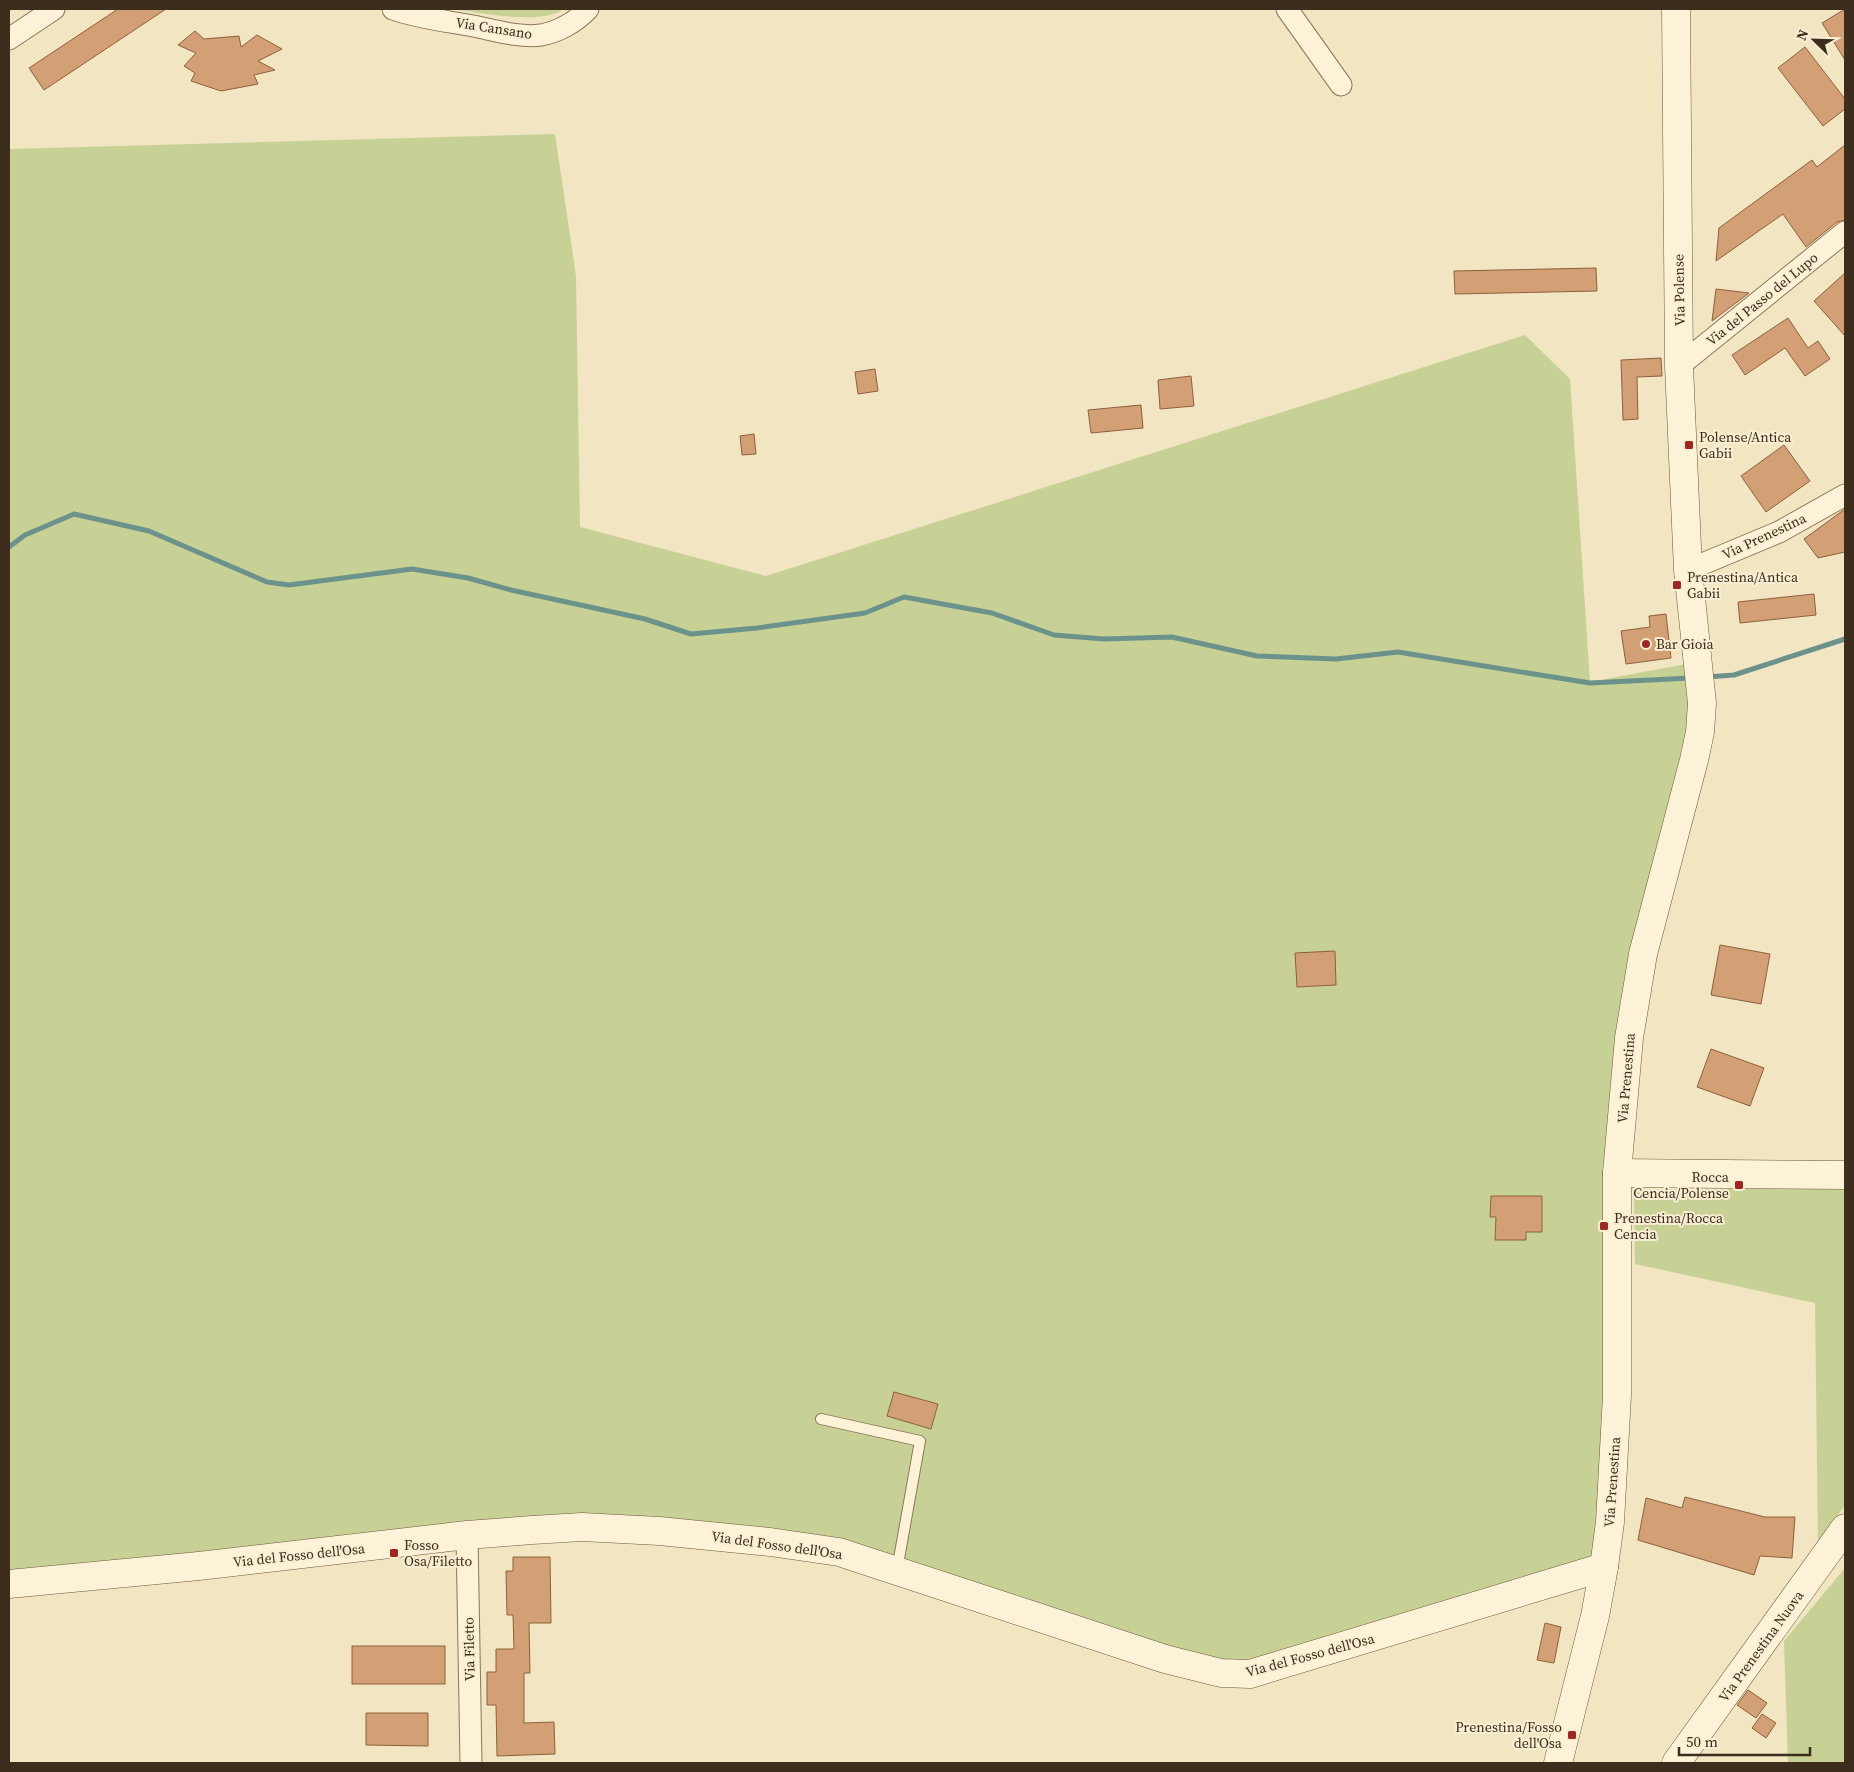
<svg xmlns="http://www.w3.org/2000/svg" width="1854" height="1772" font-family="'Source Serif 4',serif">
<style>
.green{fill:#c7d195}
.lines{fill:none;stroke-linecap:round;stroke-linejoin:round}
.stream{stroke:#6b938b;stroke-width:5}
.building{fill:#d3a075;stroke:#8e603c}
.lane-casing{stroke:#8d7658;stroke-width:12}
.street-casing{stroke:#8d7658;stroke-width:23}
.secondary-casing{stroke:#6f573b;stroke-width:29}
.lane{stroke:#fbf2d7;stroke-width:10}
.street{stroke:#fbf2d7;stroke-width:21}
.secondary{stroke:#fbf2d7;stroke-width:28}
.poi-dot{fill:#a12723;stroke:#f8efd3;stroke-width:2}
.labels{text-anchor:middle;stroke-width:4;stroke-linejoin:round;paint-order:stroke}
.street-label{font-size:14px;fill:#3c2d1d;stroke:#f8efd3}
.poi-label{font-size:14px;fill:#3c2d1d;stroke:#f8efd3;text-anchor:start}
</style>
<rect width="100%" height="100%" fill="#f1e5c2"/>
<!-- green -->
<g class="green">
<path d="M451,9H564C540,26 479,12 451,9Z"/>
<path d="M555,134L576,276L580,527L766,576L1525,335L1570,379L1590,682L1697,662L1702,703L1643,954L1604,1567L1250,1674L839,1552L582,1527L9,1584V149Z"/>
<path d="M1845,1188V1505L1818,1543L1815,1303L1635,1264L1634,1190Z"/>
<path d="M1845,1568V1763H1788L1784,1641Z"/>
</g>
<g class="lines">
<!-- stream -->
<g class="stream">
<path d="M9,547L25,535L74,514L149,531L267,582L289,585L412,569L468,578L511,590L645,619L691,634L757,628L865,613L904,597L992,613L1054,635L1104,639L1172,637L1257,656L1336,659L1398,652L1590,683L1691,678"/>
<path d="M1707,677L1734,675L1845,639"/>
</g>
</g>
<!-- building -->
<g class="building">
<path d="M118,9H166L44,90L29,68Z"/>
<path d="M1845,9V60L1822,23Z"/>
<path d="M195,31L204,39L239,36L241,47L257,35L282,49L258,61L275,70L254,75L258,84L221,91L191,81L195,73L184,66L196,53L178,45Z"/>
<path d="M1805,47L1845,99V109L1823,126L1778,68Z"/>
<path d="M1845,145V220L1837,222L1806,247L1783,214L1716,261L1719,228L1812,160L1817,167Z"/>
<path d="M1596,268L1597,291L1455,294L1454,271Z"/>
<path d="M1845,273V336L1814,301Z"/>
<path d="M1716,289L1749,293L1712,321Z"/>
<path d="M1788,318L1808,348L1818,341L1830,359L1805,376L1785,348L1745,375L1732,355Z"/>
<path d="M1661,358L1662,376L1637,377L1638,419L1623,420L1621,360Z"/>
<path d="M875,369L878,391L858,394L855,372Z"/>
<path d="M1191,376L1194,406L1160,409L1158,380Z"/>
<path d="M1141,405L1143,428L1091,433L1088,410Z"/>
<path d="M754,434L756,454L742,455L740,436Z"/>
<path d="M1784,445L1810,481L1766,512L1741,476Z"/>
<path d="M1845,509V552L1818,558L1804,539Z"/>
<path d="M1814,594L1816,615L1740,623L1738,602Z"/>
<path d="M1666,614L1671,658L1626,664L1621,631L1650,627L1649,616Z"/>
<path d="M1720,945L1770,954L1761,1004L1711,995Z"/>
<path d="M1335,951L1336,985L1297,987L1295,953Z"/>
<path d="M1711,1049L1764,1068L1750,1106L1697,1087Z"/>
<path d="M1491,1196H1542V1232H1526V1240H1495L1496,1217H1490Z"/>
<path d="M894,1392L938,1404L931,1429L887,1416Z"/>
<path d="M1685,1497L1765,1517H1795L1792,1558L1760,1556L1754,1575L1638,1540L1646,1498L1682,1508Z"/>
<path d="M513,1557H550L551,1623H529L530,1673H524V1723L554,1722L555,1754L497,1756L496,1705H487V1672H496V1649H514L513,1615H507L506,1571H513Z"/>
<path d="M1545,1623L1561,1627L1554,1663L1537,1660Z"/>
<rect x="352" y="1646" width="93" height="38"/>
<path d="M1748,1690L1767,1703L1756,1718L1737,1705Z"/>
<path d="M366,1713H428V1746L366,1745Z"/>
<path d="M1762,1714L1776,1723L1766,1738L1752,1728Z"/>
</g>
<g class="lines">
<defs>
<path id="lane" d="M821,1419L920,1441L897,1570"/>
<g id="street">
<path d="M393,9C418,18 446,21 473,26C494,30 519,38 541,35C558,32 576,22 588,9"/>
<path d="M1287,9L1341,85"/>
<path d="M9,39L54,9"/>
<path d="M1679,366L1845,232"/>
<path d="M1688,570L1779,532L1845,495"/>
<path d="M467,1535L471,1763"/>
</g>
<g id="secondary">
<path d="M1617,1173L1845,1175"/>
<path d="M9,1584L199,1566L467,1535L532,1530L582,1527L659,1531L770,1542L839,1552L1165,1659L1221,1673L1250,1674L1604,1567"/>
<path d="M1558,1763L1595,1616L1604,1567L1610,1522L1617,1395V1173L1629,1038L1643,954L1694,760L1700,732L1702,703L1688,570L1679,366L1676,9"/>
<path d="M1676,1763L1845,1528"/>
</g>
</defs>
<!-- lane casing -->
<use href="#lane" class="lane-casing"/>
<!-- street casing -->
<use href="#street" class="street-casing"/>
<!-- secondary casing -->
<use href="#secondary" class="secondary-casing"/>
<!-- lane -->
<use href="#lane" class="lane"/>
<!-- street -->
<use href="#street" class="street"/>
<!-- secondary -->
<use href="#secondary" class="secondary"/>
</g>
<!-- markers -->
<g class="poi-dot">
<rect x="1684" y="440" width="10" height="10" rx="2.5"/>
<rect x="1672" y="580" width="10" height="10" rx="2.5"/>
<circle cx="1646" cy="644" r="5"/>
<rect x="1734" y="1180" width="10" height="10" rx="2.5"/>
<rect x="1599" y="1221" width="10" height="10" rx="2.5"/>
<rect x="389" y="1548" width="10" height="10" rx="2.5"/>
<rect x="1567" y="1730" width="10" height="10" rx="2.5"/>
</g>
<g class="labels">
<!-- street labels -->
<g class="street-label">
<text transform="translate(494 28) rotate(9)" y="5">Via Cansano</text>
<text transform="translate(1679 290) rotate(-91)" y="5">Via Polense</text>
<text transform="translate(1762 299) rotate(-39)" y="5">Via del Passo del Lupo</text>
<text transform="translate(1764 536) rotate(-25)" y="5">Via Prenestina</text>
<text transform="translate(1626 1078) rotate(-85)" y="5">Via Prenestina</text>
<text transform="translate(1612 1482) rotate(-86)" y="5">Via Prenestina</text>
<text transform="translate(777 1545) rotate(8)" y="5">Via del Fosso dell'Osa</text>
<text transform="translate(299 1555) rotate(-6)" y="5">Via del Fosso dell'Osa</text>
<text transform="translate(1761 1646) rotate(-54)" y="5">Via Prenestina Nuova</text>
<text transform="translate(469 1649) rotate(-91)" y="5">Via Filetto</text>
<text transform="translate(1310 1655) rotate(-15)" y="5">Via del Fosso dell'Osa</text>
</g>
<!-- poi labels -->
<g class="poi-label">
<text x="1699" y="442">Polense/Antica<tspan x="1699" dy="16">Gabii</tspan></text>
<text x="1687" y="582">Prenestina/Antica<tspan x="1687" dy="16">Gabii</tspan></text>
<text x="1656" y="649">Bar Gioia</text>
<text x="1729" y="1182" text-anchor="end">Rocca<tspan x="1729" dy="16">Cencia/Polense</tspan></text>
<text x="1614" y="1223">Prenestina/Rocca<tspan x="1614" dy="16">Cencia</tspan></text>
<text x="404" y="1550">Fosso<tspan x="404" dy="16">Osa/Filetto</tspan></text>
<text x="1562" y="1732" text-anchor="end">Prenestina/Fosso<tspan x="1562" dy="16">dell'Osa</tspan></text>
</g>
</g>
<!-- border -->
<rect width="1854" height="1772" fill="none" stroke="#3c2d1d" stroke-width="20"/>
<!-- north arrow -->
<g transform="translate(1814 40) rotate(293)" stroke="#f8efd3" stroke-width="4" paint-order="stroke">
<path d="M0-4L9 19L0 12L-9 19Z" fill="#3c2d1d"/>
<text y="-8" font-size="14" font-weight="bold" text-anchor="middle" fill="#3c2d1d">N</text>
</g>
<!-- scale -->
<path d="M1679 1747v8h131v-8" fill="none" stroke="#3c2d1d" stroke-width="2.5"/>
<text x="1686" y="1747" font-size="15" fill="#3c2d1d" stroke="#f8efd3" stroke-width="4" paint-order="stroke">50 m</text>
</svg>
